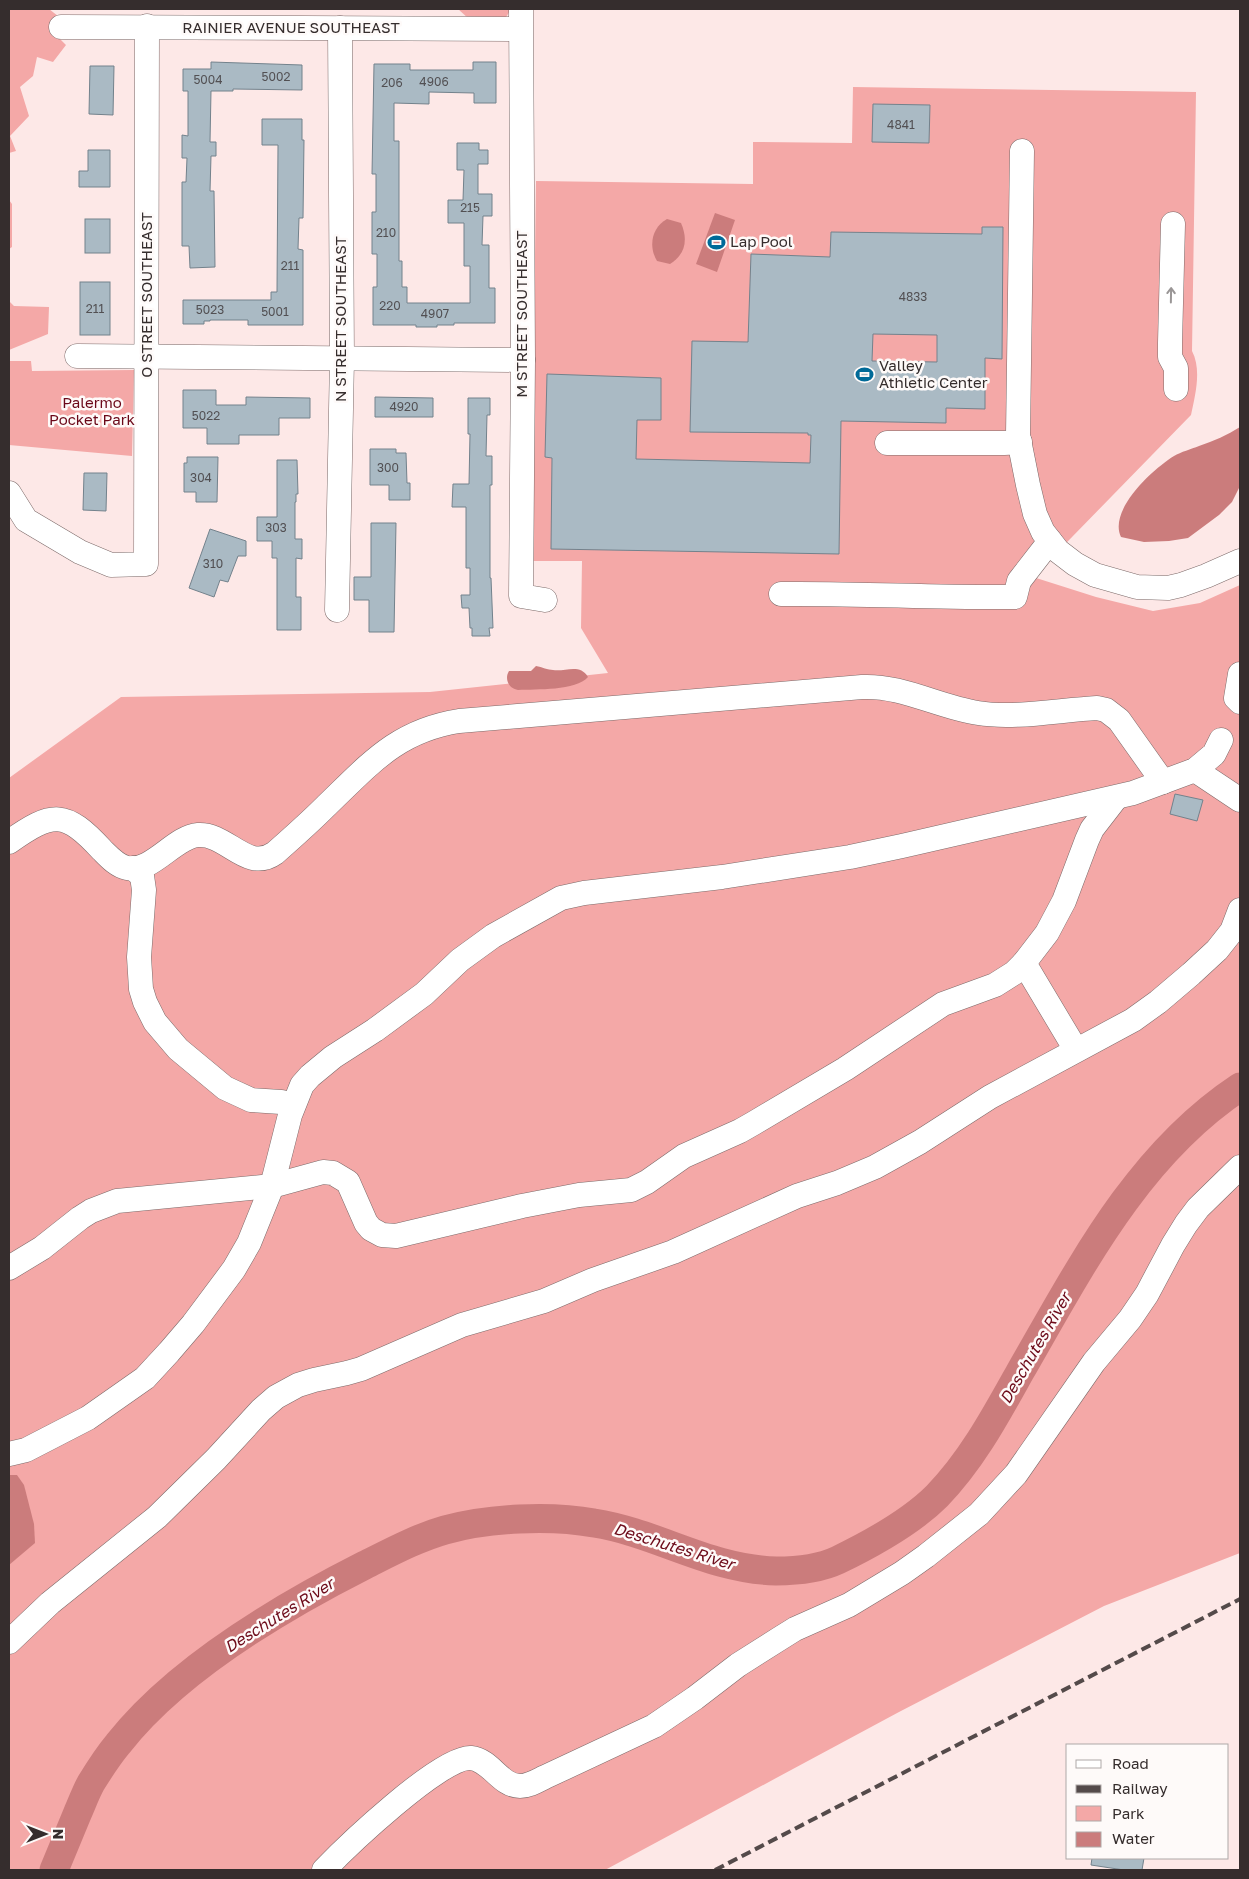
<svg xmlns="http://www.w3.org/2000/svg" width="1249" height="1879" font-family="'Golos Text',sans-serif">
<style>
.green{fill:#f4a8a7}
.water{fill:#cb7c7c}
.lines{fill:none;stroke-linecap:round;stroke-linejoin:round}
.river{stroke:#cb7c7c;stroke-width:29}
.building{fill:#aabac4;stroke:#73828c;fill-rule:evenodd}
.minor-casing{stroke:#7c6a69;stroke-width:25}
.minor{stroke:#fff;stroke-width:24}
.rail{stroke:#544a4a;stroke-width:4;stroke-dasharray:10 5;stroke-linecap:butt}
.oneway{stroke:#9a9696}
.labels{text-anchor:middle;stroke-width:5;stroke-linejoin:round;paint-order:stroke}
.number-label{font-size:12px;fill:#525053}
.street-label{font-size:15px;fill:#352d2d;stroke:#fefaf9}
.poi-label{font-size:15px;fill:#352d2d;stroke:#fefaf9;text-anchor:start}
.park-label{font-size:15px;fill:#6b0819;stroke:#fefaf9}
.water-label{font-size:16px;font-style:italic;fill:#6d0b1a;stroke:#fefaf9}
</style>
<rect width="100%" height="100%" fill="#fde8e7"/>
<!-- green -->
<g class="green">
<path d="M9,9H49L63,20L54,33L66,45L53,62L37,57L33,76L20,87L29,116L10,136L16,151L9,153Z"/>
<path d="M458,9H511L503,22L469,19Z"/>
<path d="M853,87L1196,92L1192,351C1202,370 1195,396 1191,415L1033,577L1096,597L1153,611L1200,603L1240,585V1553L1104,1606L899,1712L605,1870H9V778L121,697L430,692L608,673L581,628L582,561H531L536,181L753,184V142L852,143Z"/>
<path d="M9,200L12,204V247L9,249Z"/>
<path d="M9,301L14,306L49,307L48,334L9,350Z"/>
<path d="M9,361H31L32,371L134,370L132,456L9,445Z"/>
</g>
<!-- water -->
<g class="water">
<path d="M715,213L735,220L717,272L696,264Z"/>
<path d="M667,219L681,223C688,239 686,254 670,264L657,261C648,246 652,227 667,219Z"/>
<path d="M1240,427V486L1232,502L1219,515L1188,538L1169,541L1144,542L1121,537C1108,510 1153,469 1174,456C1181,452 1191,449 1199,446C1214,441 1227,435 1240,427Z"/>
<path d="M536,666C542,667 548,670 553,670C565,672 580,663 588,677C576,691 536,689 518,690C509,689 504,679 509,671H531Z"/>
<path d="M9,1475H17L24,1485L34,1524L35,1543L9,1565Z"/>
</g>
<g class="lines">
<!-- river -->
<path class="river" d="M54,1870C62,1851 70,1831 78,1812C82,1803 86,1792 91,1783C99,1770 108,1756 118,1744C176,1670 282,1607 365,1565C391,1552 417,1538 445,1530C488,1518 550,1515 594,1523C658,1533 708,1569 776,1571C797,1571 819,1569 838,1560C871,1544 911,1522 937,1496C972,1460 996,1415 1020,1372C1080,1268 1137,1155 1240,1087"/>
</g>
<!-- building -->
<g class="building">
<path d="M211,62L302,65V90L233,89V91H211L210,142H216V156H211L210,191H214L215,267L190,268L189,246H182V182H186L187,158H182V135L188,136V91H183V69H211Z"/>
<path d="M473,62H496V103H474V93L429,92V104L394,103V141H399V261H402V287H407V303H470V266H464V223H448V200H463L464,170H457V143H479V150H488V164H478V194H492V216H483L482,245H489V288H495V323H454V325H437V327H416V325H373V287H377V254H372V212H376V174H372L374,64H410V70H473Z"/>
<path d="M90,66H114L113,115L89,114Z"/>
<path d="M873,104L930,105L929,143L872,142Z"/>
<path d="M262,119H302V140H304L303,218H299L298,249L303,250V325H248V320H210V321H204V324H183V300H271V292H277L278,145H262Z"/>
<path d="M88,150H110V187H79V171H88Z"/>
<rect x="85" y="219" width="25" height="34"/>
<path d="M982,227H1003L1002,359L985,358V409L946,408V423L841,421L839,554L551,549L552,458L545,457L547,374L661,378V420H637L636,459L810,463L811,435H808V433L690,432L692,341L748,342L751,254L830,257L831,232L982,234ZM873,334L937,335V362L872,361Z"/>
<rect x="80" y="282" width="30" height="53"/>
<path d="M183,390H216V405H246V397L310,398V418H279V435H239V444H207V428H183Z"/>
<path d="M375,397L433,398V417H375Z"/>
<path d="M468,398H490V415H487L486,456H492V485H490V578H491L493,628H489L490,636H472V628H470L469,608H462L461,595H470V568H466V507H452L453,484H469L470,434H468Z"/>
<path d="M370,449H396V453H406L407,483H410V500H389V485H370Z"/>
<path d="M187,457H218L217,502H196V492H184V463H187Z"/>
<path d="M277,460H297L298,494H296V502H295V539H302V559L296,558V597H301V630H277V558H272V541H257V517H277Z"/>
<path d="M84,473H107L106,511L83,510Z"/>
<path d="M371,523H396L394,632H369V600H354V577H371Z"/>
<path d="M210,529L246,541V556H238L228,582L220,580L214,597L189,588Z"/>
<path d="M1175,794L1203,800L1197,821L1170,814Z"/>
<path d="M1092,1858H1144L1142,1870H1124L1091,1865Z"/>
</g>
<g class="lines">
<defs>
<g id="minor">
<path d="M521,9L523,360L521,596L545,600"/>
<path d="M61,27L520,29"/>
<path d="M1022,151L1018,435L1028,485L1035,514L1043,532L1058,551L1075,564L1095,575L1137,587L1168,588L1181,585L1206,576L1240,561"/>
<path d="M1173,224L1170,343V357L1176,368V389"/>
<path d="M77,356L523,360"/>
<path d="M887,443H1004L1020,442"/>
<path d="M9,493L26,520L80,552L111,565L146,564L147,26"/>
<path d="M781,594C859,593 937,598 1015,597L1019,581L1050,541"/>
<path d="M337,610L342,359L340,28"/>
<path d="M1240,674L1236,698L1240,702"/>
<path d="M1195,770L1240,800"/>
<path d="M9,842C53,811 65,810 102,850C109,857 117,866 127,868C152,873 174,837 198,835C227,833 247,873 275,853C292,838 310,822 326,806C369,765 396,731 459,721L862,687C902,685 938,707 978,713C1015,719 1059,710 1097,708L1106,710L1119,720L1163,782"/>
<path d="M133,868L142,876L144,890L139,957L141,989L145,1002L155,1022L178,1049L225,1088L251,1100L281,1102L293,1105"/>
<path d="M1024,963L1076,1050"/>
<path d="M9,1268L42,1248L80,1218L91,1211L117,1201L272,1186L323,1172L333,1173L348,1182L366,1223L371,1229L382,1235L396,1236L522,1206L579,1195L631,1190L647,1182L684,1156L740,1131L754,1123L845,1069L943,1004L995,985L1014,973L1024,963L1047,933L1064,901L1087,840L1092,829L1116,798"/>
<path d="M9,1454L26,1450L88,1418L145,1378L169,1352L193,1324L234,1269L249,1243L272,1186L290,1115L302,1085L310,1076L333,1057L375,1030L424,994L460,960L493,936L561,898L584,893L722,877L850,857L902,846L1133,793L1195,770L1214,754L1221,740"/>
<path d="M9,1642L50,1603L157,1517L216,1459L261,1410L276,1397L298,1385L314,1380L347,1373L361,1369L462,1325L544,1301L593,1280L673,1252L797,1196L837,1183L875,1167L920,1142L990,1097L1133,1020L1158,1002L1191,974L1217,950L1232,931L1240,910"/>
<path d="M324,1870C345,1848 442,1755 471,1758C491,1760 500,1786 520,1786C529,1786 537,1781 545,1777L654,1726L695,1698L738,1665L779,1639L795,1629L849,1605L902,1573L926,1556L979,1514L1016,1474L1094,1362L1130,1319L1147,1294L1173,1245L1186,1224L1198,1208L1240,1167"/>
</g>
</defs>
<!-- minor casing -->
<use href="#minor" class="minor-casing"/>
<!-- minor -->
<use href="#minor" class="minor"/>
<!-- rail -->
<path class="rail" d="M715,1870L1240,1599"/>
</g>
<!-- one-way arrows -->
<defs><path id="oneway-shaft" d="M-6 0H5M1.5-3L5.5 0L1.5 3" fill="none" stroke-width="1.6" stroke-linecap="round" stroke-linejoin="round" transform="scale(1.25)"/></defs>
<use class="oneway" href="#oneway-shaft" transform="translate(1171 295) rotate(-89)"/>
<!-- icons -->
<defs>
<symbol id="stadium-bare" viewBox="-9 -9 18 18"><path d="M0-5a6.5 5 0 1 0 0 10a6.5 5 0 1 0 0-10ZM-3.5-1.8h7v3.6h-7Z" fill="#006a98" stroke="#fefaf9" stroke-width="2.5" paint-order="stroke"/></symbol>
</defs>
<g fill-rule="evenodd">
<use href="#stadium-bare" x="704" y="230" width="25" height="25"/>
<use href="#stadium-bare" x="852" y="362" width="25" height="25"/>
</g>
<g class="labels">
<!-- number labels -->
<g class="number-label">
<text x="276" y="81">5002</text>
<text x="208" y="84">5004</text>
<text x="434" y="86">4906</text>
<text x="392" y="87">206</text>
<text x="901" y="129">4841</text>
<text x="470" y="212">215</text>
<text x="386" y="237">210</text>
<text x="290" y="270">211</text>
<text x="913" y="301">4833</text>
<text x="390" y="310">220</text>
<text x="95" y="313">211</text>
<text x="210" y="314">5023</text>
<text x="275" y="316">5001</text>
<text x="435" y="318">4907</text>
<text x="404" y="411">4920</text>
<text x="206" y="420">5022</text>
<text x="388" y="472">300</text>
<text x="201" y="482">304</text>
<text x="276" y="532">303</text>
<text x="213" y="568">310</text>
</g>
<!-- street labels -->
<g class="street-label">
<text x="291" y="33">RAINIER AVENUE SOUTHEAST</text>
<text transform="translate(147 295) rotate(-90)" y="5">O STREET SOUTHEAST</text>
<text transform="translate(522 314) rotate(-90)" y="5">M STREET SOUTHEAST</text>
<text transform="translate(341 319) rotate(-90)" y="5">N STREET SOUTHEAST</text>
</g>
<!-- poi labels -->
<g class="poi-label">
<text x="730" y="247">Lap Pool</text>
<text x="879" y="371">Valley<tspan x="879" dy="17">Athletic Center</tspan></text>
</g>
<!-- park labels -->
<g class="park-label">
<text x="92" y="408">Palermo<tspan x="92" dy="17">Pocket Park</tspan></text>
</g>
<!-- water labels -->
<g class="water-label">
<text transform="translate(1035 1348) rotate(-60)" y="6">Deschutes River</text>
<text transform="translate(674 1546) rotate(17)" y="6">Deschutes River</text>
<text transform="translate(279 1615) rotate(-32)" y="6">Deschutes River</text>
</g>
</g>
<!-- border -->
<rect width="1249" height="1879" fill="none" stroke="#352d2d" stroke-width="20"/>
<!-- legend -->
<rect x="1066" y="1744" width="162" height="115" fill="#fefaf9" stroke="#aea8a7"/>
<rect x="1076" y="1760" width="25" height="8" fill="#ffffff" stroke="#aea8a7"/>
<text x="1112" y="1769" font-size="15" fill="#352d2d">Road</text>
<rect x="1076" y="1785" width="25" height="8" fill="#544a4a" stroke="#aea8a7"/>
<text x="1112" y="1794" font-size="15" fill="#352d2d">Railway</text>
<rect x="1076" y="1806" width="25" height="15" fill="#f4a8a7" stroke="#aea8a7"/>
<text x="1112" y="1819" font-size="15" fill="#352d2d">Park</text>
<rect x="1076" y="1832" width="25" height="15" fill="#cb7c7c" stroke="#aea8a7"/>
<text x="1112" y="1844" font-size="15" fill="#352d2d">Water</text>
<!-- north arrow -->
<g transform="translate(45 1834) rotate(90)" stroke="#fefaf9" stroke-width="4" paint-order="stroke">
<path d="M0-4L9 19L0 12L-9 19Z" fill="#352d2d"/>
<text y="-8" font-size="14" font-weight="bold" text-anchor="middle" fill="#352d2d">N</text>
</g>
</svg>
